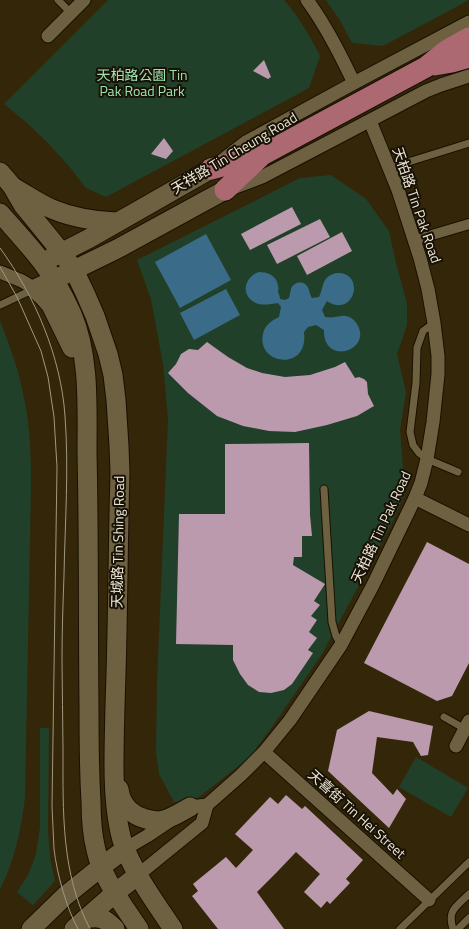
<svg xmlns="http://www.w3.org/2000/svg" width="469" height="929" font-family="'Titillium Web','Noto Sans TC',sans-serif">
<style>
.green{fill:#20402a}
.water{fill:#3a6c89}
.building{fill:#bc9aad}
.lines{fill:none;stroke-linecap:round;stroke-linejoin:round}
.service-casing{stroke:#191000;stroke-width:9}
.pedestrian-casing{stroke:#191000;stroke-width:12}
.minor-casing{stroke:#191000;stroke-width:15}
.secondary-casing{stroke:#191000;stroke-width:21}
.primary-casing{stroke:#191000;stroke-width:23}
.service{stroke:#6e6142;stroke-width:7}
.pedestrian{stroke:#6e6142;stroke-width:10}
.minor{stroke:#6e6142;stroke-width:13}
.secondary{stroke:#6e6142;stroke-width:19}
.primary{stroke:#ac6971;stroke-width:21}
.tram{stroke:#a19882;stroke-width:1}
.labels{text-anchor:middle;stroke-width:4;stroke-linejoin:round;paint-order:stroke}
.park-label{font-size:14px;fill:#9ce3b0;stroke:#171106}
.street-label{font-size:14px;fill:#ede6d5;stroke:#171106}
</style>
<rect width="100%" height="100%" fill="#342709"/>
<!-- green -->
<g class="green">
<path d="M108,0H284C299,17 310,36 320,56L309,88L106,197L86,188L68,165L48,143L26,122L4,104Z"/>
<path d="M326,0H469L383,46L352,43L341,22Z"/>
<path d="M331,175L366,199L389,231L396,263L407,304V325L397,354L406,392L400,430L405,493L390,527L322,654L274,724L249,758L191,803L174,802L159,774L156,753L157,684L168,419L163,364L151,299L137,260L300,178Z"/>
<path d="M0,321C10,346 19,371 24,398C30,426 31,455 31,484L25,798C21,829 15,860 0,889Z"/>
<path d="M40,728H49L48,830L50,858L55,881L33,905L17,892L28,875L36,854L40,828Z"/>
<path d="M416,757L468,788L451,817L399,787Z"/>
</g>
<!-- water -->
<g class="water">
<path d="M206,234L231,280L180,308L155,262Z"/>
<path d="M259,272C268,272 277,276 278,286C279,288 278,290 278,292C279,294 280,297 280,299L285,300L289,298C290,295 290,292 291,289C293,282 303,280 307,286C309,288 310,295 312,298L319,297C322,291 322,285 325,280C328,276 333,273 338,273C366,273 354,319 327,301L322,310L325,317C327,317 331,318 334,317C338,317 342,315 346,316C351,317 356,321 358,326C371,351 323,366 324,330L316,325L308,327L304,332C309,372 256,365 263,334C265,325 271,321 279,317L281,307L278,303C271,304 262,306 256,303C240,296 244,277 259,272Z"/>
<path d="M226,289L240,315L194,340L180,313Z"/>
</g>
<!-- building -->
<g class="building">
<path d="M264,60L271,77L268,79L253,71Z"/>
<path d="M164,138L173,151L166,159L151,154Z"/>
<path d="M292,207L301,224L250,250L241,234Z"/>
<path d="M320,219L330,237L277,264L267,245Z"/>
<path d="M342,232L352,251L307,275L297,256Z"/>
<path d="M207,342L228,357L247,368L262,373L285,377L310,375L335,367L345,362L355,378L359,377L364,379L367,382L368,394L374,406L357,416L327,425L295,432L269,431L243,426L217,416L188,393L168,373L176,364L181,354L189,349L198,350Z"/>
<path d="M309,443L310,515L312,536H302V557H294L293,565L325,584L314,601L320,605L311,616L317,620L309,632L317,638L308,650L313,653L292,684L284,690L271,693L259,692L248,685L240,674L233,660V645L176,644L179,514H225V444Z"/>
<path d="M427,542L469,564V663L452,696L437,701L364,663Z"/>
<path d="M369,711L433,726L428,755L421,756L413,742L377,737L372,773L393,795L397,789L406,799L389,828L328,771L337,730Z"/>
<path d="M286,795L302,809L305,806L363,860L346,879L350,883L330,904L327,901L321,908L304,892L320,874L296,852L277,872L257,892L284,929H218L192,896L198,891L193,884L226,857L236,868L253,850L235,834L270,797L278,804Z"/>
</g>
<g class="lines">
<defs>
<g id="service">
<path d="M58,0L71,13"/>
<path d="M389,168L469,143"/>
<path d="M0,305L34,289"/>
<path d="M434,323L423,331L417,348L416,383L410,432L413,445L419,453L427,459L458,472"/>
<path d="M324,489L332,622L336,636L341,645"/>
<path d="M444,717L465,729"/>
<path d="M400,929L469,862"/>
<path d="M453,929C447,910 456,907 469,894"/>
<path d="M458,929L469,918"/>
</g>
<path id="pedestrian" d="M415,240L469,224"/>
<g id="minor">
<path d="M307,0C326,26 340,54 354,83"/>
<path d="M48,36L84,0"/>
<path d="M219,163L246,142L354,83L469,22"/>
<path d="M233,188L262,177L426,91L441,85L469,76"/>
<path d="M0,272L22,281L35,289"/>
<path d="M415,498L469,525"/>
<path d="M456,746L469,721"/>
<path d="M264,752L429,900"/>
<path d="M125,849L147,836L190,807L207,805L241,775L264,752L290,720L341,645L373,585L415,498L421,483L427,459L433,422L438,374V356L434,323L428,289L420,258L398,190L370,121"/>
<path d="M138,875L202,823L207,805"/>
</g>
<g id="secondary">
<path d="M0,172L12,186L23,205L62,253L74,270L85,293L95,316L108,354L113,375L116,400L119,446L120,473C118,540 118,607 116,674C115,704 114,734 114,765C114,790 115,815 122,840C132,871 155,902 173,929"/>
<path d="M13,187C26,194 38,203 52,209C73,218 94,221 116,222"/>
<path d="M0,213C14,229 29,245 42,262C54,278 64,296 72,314C90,356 87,408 87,453C89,537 88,622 89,706C89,738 89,769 91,801C91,817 92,834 96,850C102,878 123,905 139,929"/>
<path d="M51,258L90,238L211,169"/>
<path d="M72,348L51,305L44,297L35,289L117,249L225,190"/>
<path d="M119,789C121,805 131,815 146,819C150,820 155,821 159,821C169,820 181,812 190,807"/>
<path d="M85,919C100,916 105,918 115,929"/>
<path d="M31,929L65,896L101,867L125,849"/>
<path d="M74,929L115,893L138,875"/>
</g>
<g id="primary">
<path d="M435,65L452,62L469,57"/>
<path d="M211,169L262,155L426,67L446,51L469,38"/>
<path d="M225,190L260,157"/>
</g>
</defs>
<!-- service casing -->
<use href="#service" class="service-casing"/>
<!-- pedestrian casing -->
<use href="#pedestrian" class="pedestrian-casing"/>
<!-- minor casing -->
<use href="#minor" class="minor-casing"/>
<!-- secondary casing -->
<use href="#secondary" class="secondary-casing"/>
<!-- primary casing -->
<use href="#primary" class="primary-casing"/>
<!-- service -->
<use href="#service" class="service"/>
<!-- pedestrian -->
<use href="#pedestrian" class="pedestrian"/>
<!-- minor -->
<use href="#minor" class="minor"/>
<!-- secondary -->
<use href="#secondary" class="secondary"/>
<!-- primary -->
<use href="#primary" class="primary"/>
<!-- tram -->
<g class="tram">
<path d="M0,248C35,296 61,357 65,416C69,469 65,522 64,575C63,603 62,631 62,659C62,689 63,720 63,750C63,811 61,874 90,929"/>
<path d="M0,267L17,297L41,351L48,377L54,417L57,467L52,806C53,820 53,835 54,849C57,874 66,907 78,929"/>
</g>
</g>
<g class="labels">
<!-- park labels -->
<g class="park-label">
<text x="142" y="80">天柏路公園 Tin<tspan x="142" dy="16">Pak Road Park</tspan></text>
</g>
<!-- street labels -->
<g class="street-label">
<text transform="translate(234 153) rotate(-31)" y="5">天祥路 Tin Cheung Road</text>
<text transform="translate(417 205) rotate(71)" y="5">天柏路 Tin Pak Road</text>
<text transform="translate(381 527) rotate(-65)" y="5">天柏路 Tin Pak Road</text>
<text transform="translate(118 542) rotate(-89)" y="5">天城路 Tin Shing Road</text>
<text transform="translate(357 814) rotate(42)" y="5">天喜街 Tin Hei Street</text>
</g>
</g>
</svg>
